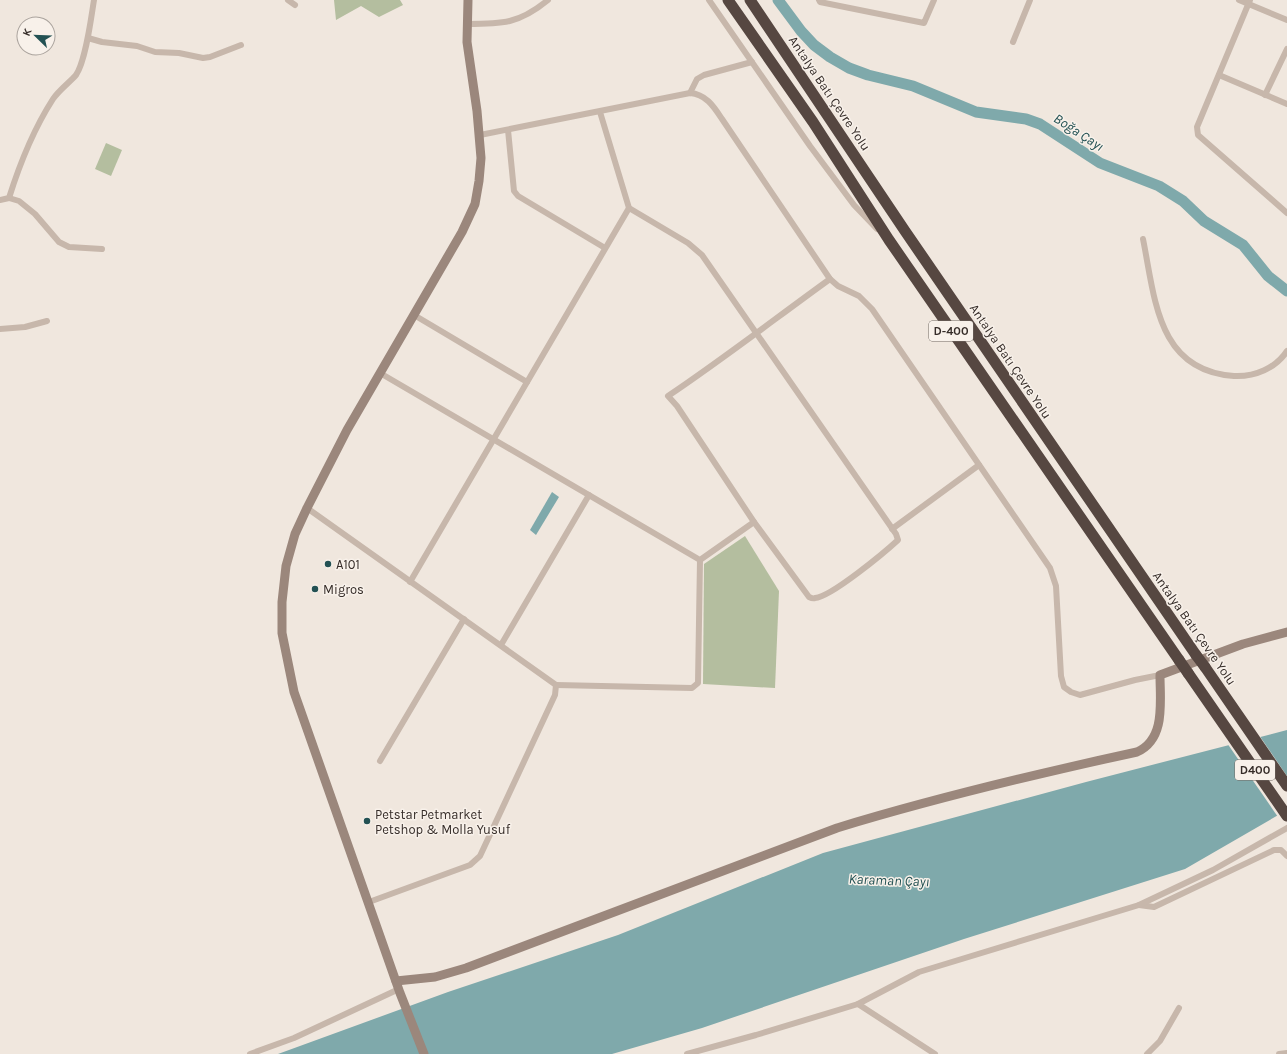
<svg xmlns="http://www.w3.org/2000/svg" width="1287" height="1054" font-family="Karla,sans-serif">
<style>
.green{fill:#b4be9f}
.water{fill:#7fa9ab}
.pier{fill:#f0e7de}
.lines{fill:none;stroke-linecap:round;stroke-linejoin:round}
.river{stroke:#7fa9ab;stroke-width:11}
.street{stroke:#c7b7ab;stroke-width:6}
.secondary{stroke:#9b877c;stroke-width:9}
.highway{stroke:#564741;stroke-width:11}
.highway-bridge{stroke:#564741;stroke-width:11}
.poi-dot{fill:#235153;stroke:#f8f1ea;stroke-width:1.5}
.labels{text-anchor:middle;stroke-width:3;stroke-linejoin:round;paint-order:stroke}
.shield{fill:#f8f1ea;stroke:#706863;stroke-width:1}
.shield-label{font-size:12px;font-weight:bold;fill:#362d29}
.street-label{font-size:13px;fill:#362d29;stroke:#f8f1ea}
.poi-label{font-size:13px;fill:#362d29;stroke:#f8f1ea;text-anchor:start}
.water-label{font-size:14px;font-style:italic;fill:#235153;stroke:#f8f1ea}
</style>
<rect width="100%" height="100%" fill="#f0e7de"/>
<!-- green -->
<g class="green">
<path d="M334,0H400L403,5L379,17L361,6L336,20Z"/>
<path d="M106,143L122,150L111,176L95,169Z"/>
<path d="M745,536L779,591L775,688L703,684L704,564Z"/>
</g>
<!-- water -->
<g class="water">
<path d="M552,492L559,497L536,535L530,530Z"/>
<path d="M1287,730V810L1185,869L964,939L702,1028L612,1054H278L448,992L618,935L823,853L1086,782Z"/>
</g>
<!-- pier -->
<path class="pier" d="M1259,735L1287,776V813L1278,817L1227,743Z"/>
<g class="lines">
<!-- river -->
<path class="river" d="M778,0L801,31L814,45L830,57L849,68L868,75L913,86L976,112L1026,119L1040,124L1100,163L1159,186L1183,201L1204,221L1243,245L1268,276L1287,291"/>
<!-- street -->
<g class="street">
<path d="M288,0L295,5"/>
<path d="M709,0L810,146L854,205L877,229"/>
<path d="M819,0L820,2L924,23L934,0"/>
<path d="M1239,0L1287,20"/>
<path d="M1250,0L1197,127L1198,135L1287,213"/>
<path d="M467,24C502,24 519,24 548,0"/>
<path d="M88,38L102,42L137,46L155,52L179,53L203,58L210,57L241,45"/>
<path d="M1013,42L1030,0"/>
<path d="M1219,75L1287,104"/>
<path d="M690,93L697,79L704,75L752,62"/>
<path d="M1265,95L1287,49"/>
<path d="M600,112L629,208L688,243L702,255L896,534L898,540C885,552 831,597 815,598C813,599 811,598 809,597L754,522L677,406L668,396C723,359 776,318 830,279"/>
<path d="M508,130L514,191L518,196L605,248"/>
<path d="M480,135L690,93C706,94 714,107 722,119L830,279L838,286L859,296L872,309L1050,568L1056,586L1061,676L1064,687L1071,692L1080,695L1135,680L1160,675"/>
<path d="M9,198L19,201L35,214L59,242L69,247L102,249"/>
<path d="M0,200L9,198C19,166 35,127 53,99C59,90 70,82 76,75C86,60 91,18 94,0"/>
<path d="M1143,239C1155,298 1157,371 1234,376C1255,377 1276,368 1287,351"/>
<path d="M414,315L527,382"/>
<path d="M0,329L25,327L47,321"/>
<path d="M380,373L700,560L754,522"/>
<path d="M307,508L556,685L555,695L480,856L470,865L369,902"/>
<path d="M892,529L979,465"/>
<path d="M410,582L629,208"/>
<path d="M501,645L589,495"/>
<path d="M556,685L692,688L698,683L700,560"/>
<path d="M380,761L464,619"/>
<path d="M1139,905L1154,907L1274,850H1281L1287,856"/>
<path d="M858,1004L919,972L1139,905L1213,870L1287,828"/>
<path d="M250,1054L294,1038L399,989"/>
<path d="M687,1054L756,1035L858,1004L935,1054"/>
<path d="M1147,1054L1160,1041L1179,1008"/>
<path d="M1279,1054L1287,1053"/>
</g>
<!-- secondary -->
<g class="secondary">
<path d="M396,981L435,977L466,968L837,828C935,798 1036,774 1137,752C1166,739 1160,702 1160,675L1243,644L1287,632"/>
<path d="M424,1054L400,993L294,692L282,633V602L286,566L295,534L307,508L347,430L462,232L475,204L479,181L481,158L477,111L467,42L468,0"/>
</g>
<!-- highway -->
<g class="highway">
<path d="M728,0L813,122L889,240L1179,660"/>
<path d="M750,0L905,231L1196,655"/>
<path d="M1205,667L1287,786"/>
<path d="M1188,673L1287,816"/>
</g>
<!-- highway-bridge -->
<g class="highway-bridge">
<path d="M1196,655L1205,667"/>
<path d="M1179,660L1188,673"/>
</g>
</g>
<!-- markers -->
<g class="poi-dot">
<circle cx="328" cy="564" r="4"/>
<circle cx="315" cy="589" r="4"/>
<circle cx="367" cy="821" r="4"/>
</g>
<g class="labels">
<!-- shield labels -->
<g class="shield">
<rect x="929" y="321" width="44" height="20" rx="3"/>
<rect x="1235" y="760" width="40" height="20" rx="3"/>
</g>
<g class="shield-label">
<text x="951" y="335">D-400</text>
<text x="1255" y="774">D400</text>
</g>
<!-- street labels -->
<g class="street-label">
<text transform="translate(830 93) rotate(56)" y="5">Antalya Batı Çevre Yolu</text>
<text transform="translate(1011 361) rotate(56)" y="5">Antalya Batı Çevre Yolu</text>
<text transform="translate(1195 628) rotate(55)" y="5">Antalya Batı Çevre Yolu</text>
</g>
<!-- poi labels -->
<g class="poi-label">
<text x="336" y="569">A101</text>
<text x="323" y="594">Migros</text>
<text x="375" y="819">Petstar Petmarket<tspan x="375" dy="15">Petshop &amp; Molla Yusuf</tspan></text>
</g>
<!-- water labels -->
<g class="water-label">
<text transform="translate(1079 132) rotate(33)" y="5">Boğa Çayı</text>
<text transform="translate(889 880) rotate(2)" y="5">Karaman Çayı</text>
</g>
</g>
<!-- north arrow -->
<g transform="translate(36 36) rotate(293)"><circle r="19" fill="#f8f1ea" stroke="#aaa39d"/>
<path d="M0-3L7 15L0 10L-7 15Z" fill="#235153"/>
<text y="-6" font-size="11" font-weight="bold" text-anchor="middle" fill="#362d29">K</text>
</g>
</svg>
